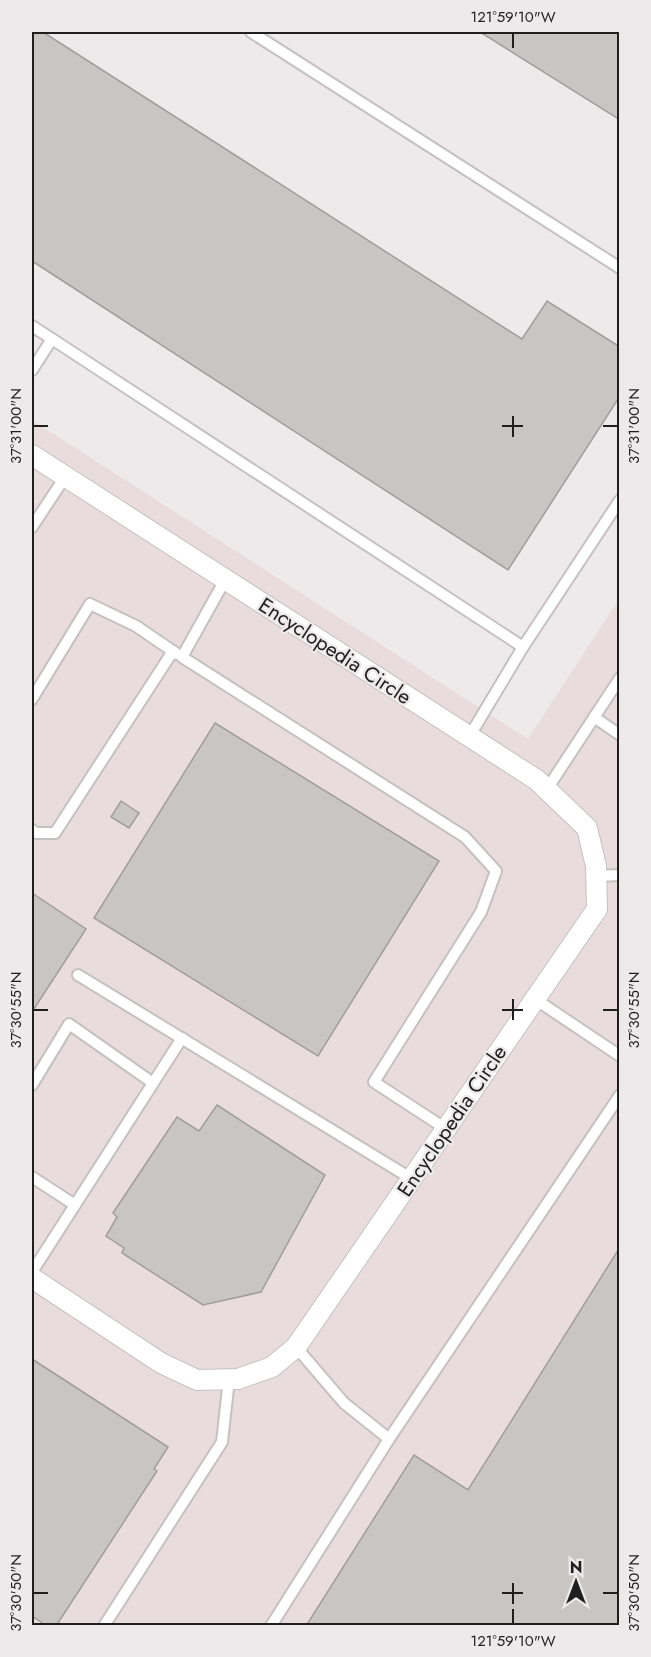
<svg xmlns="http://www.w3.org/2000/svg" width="651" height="1657" font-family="Jost,sans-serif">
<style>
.built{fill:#e9dcde}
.building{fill:#c9c5c4;stroke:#a19d9c;stroke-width:1.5}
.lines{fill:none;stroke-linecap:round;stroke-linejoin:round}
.service-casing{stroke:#c5c1c1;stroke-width:14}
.minor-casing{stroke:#c5c1c1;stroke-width:22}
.service{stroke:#fff;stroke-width:10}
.minor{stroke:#fff;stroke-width:20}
.ticks{fill:none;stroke:#201f1f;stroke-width:2}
.labels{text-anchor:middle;stroke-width:4.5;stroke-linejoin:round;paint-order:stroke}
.street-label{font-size:21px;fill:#201f1f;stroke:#eeeaeb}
.neatline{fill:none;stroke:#201f1f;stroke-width:2}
.ticks-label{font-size:15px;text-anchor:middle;fill:#201f1f}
</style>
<rect width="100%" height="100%" fill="#eeeaeb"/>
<!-- built -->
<path class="built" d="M32,420L528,739L619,599V1625H32Z"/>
<!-- building -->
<g class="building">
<path d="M32,32H43L522,339L547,301L620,347V396L508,570L32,261Z"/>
<path d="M480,32H620V120Z"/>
<path d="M215,723L439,861L318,1056L94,918Z"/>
<path d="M121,801L139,813L129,828L111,817Z"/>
<path d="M32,893L86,929L32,1012Z"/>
<path d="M217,1105L325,1175L261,1292L203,1305L122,1253L124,1248L106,1236L117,1217L113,1213L177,1117L199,1131Z"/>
<path d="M620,1247V1626H306L414,1455L468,1490Z"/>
<path d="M32,1359L168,1447L154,1469L157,1471L56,1626H47L32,1616Z"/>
</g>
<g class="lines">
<defs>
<g id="service">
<path d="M251,32L620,268"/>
<path d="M32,326L52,339"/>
<path d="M32,370L52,339L523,647L620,500"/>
<path d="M32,527L65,477"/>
<path d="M225,580L182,657L465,837L496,871L481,912L374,1082L446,1129"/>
<path d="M32,699L90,604L136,626L177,654"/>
<path d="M594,717L620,735"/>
<path d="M469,737L523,647"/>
<path d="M547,789L620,678"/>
<path d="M32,830L36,833H55L173,651"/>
<path d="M596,876L620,875"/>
<path d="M78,975L412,1179"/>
<path d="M535,999L620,1056"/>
<path d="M32,1085L69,1024L153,1083"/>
<path d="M32,1177L75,1205"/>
<path d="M32,1272L182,1038"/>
<path d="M296,1347L344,1403L389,1439L620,1095"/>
<path d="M104,1626L222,1442L229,1379"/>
<path d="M271,1626L389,1439"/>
</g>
<path id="minor" d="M32,455L537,780L587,828L596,866L597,909L296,1347L272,1367L238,1379L197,1380L161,1363L32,1278"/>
</defs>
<!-- service casing -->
<use href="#service" class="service-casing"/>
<!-- minor casing -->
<use href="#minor" class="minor-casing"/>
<!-- service -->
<use href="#service" class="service"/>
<!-- minor -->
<use href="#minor" class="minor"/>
</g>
<!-- ticks -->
<path class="ticks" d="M513,33V48M513,416V437M33,426H48M502,426H523M603,426H618M513,999V1020M33,1010H48M502,1010H523M603,1010H618M513,1583V1604M33,1593H48M502,1593H523M603,1593H618M513,1609V1624"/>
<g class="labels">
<!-- street labels -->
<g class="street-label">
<text transform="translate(335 651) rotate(33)" y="7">Encyclopedia Circle</text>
<text transform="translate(452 1121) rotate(-56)" y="7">Encyclopedia Circle</text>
</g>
</g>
<!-- border -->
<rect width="651" height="1657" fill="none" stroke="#eeeaeb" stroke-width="66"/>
<!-- north arrow -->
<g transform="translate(576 1582)" stroke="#eeeaeb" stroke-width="4.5" paint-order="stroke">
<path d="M0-4.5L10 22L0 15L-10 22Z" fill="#201f1f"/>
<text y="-9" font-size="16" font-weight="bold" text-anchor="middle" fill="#201f1f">N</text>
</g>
<rect x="33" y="33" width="585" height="1591" class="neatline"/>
<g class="ticks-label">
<text x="513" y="22">121°59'10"W</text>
<text transform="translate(16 426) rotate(-90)" y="5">37°31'00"N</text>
<text transform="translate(634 426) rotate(-90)" y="5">37°31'00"N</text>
<text transform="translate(16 1010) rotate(-90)" y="5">37°30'55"N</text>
<text transform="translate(634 1010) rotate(-90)" y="5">37°30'55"N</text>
<text transform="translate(16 1593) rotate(-90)" y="5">37°30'50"N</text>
<text transform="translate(634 1593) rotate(-90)" y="5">37°30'50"N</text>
<text x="513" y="1646">121°59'10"W</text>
</g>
</svg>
